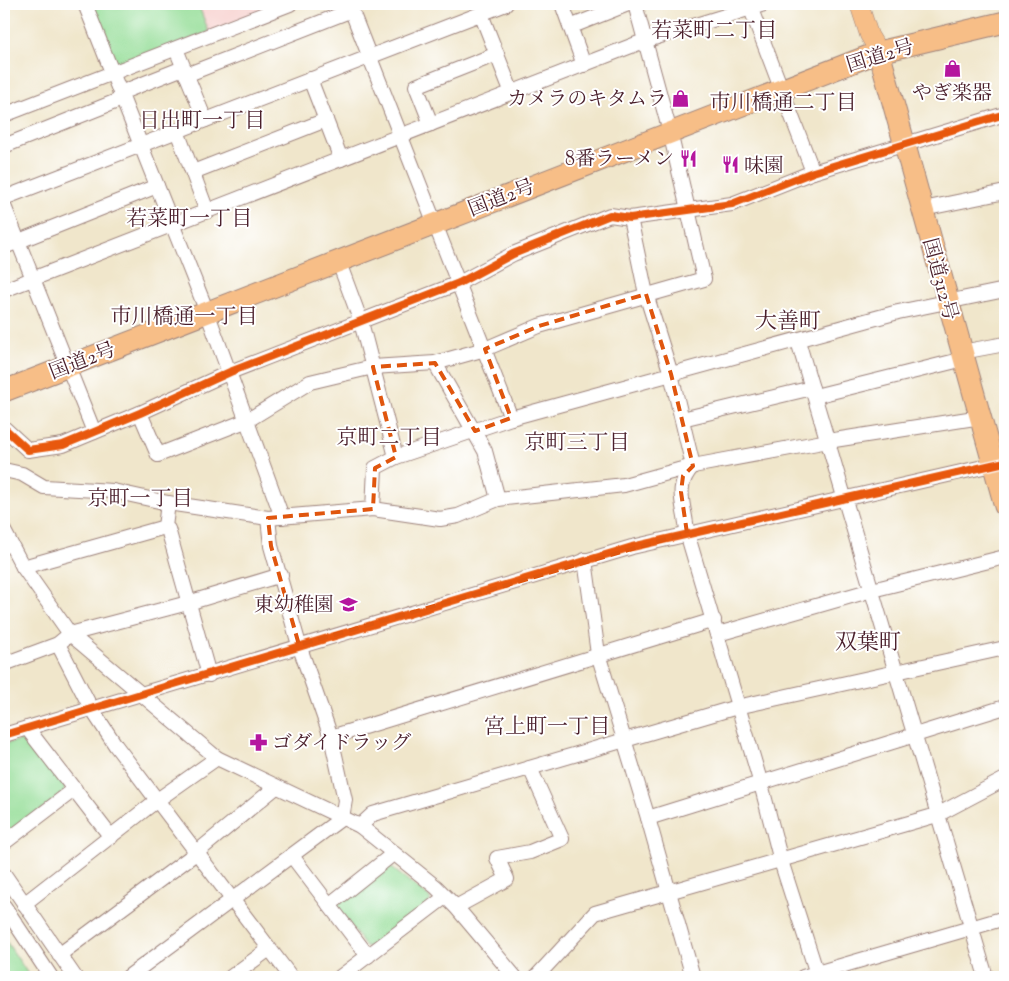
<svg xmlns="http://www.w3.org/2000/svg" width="1009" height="981" font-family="'Sorts Mill Goudy','Noto Serif JP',serif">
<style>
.built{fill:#f7d0cd}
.green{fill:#96de99;stroke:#707e62}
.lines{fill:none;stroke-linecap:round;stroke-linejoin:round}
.minor-casing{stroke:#9d827b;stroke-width:16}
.major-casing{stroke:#9d827b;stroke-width:19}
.highway-casing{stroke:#9d827b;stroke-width:23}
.minor{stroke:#fff;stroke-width:14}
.major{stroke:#f7be87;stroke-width:18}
.highway{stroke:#f7be87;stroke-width:21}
.cycleway-casing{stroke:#fff;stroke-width:11}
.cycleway{stroke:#e8590c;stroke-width:8}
.marked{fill:none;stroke:#e0560e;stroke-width:4;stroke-dasharray:10 6;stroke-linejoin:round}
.labels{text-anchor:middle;stroke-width:4;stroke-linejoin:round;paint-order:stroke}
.street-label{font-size:20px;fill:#4a1f2b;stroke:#fff}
.poi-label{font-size:20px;fill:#4a1f2b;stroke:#fff;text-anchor:end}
.neighbourhood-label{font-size:21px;fill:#4a1f2b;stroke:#fff}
.quarter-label{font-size:22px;fill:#4a1f2b;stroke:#fff}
</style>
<rect width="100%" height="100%" fill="#fff"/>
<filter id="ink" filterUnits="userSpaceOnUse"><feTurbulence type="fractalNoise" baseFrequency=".02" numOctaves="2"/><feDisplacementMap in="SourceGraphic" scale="10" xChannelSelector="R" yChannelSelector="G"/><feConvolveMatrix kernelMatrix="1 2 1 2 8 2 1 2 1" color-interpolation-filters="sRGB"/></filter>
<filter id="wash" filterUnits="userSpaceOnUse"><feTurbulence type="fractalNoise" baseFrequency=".0096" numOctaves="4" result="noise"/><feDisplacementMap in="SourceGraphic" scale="20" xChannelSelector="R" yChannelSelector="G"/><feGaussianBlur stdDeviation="1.12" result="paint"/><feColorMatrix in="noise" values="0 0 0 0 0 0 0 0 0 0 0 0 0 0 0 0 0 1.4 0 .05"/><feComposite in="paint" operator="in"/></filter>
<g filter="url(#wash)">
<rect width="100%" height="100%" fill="#f0e6cb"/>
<!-- built -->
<path class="built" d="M198,4H281L209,32Z"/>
<!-- green -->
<g class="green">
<path d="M92,4H198L209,32L120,66L114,62Z"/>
<path d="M25,739L30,741L65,786L64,792L4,838V744Z"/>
<path d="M388,865L430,898V903L371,947L365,946L338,908V903Z"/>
<path d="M4,938L30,977H4Z"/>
</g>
</g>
<g filter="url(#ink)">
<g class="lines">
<defs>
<g id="minor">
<path d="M85,4L207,312L282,517"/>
<path d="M349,4L511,418"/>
<path d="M562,4L584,65"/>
<path d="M749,4L813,172"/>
<path d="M481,14L512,93"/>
<path d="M570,27L628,4"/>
<path d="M176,49L205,120"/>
<path d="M186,75L352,10"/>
<path d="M310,79L341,159"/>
<path d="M120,93L183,68"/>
<path d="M4,115L290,4"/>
<path d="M431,124L416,86L497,54"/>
<path d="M177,131L207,211"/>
<path d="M4,146L122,99"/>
<path d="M193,172L326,120"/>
<path d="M4,198L506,4"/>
<path d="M4,206L94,432"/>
<path d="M923,209L1005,192"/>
<path d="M630,218L646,294L671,374L693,466"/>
<path d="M4,247L157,186"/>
<path d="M338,260L361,322L396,457"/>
<path d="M4,290L644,41L764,4"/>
<path d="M798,341L986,977"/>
<path d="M962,352L1005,344"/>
<path d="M435,363L485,451L498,499"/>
<path d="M815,396L964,359"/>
<path d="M140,413L158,455L248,420L310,382L373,367L435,363L485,349L539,326L704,279L670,132L635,4"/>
<path d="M682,419L812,388"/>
<path d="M4,428L28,450L63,445L140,413L230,372L459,283L513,254L610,215L630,218L732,204L813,172L1005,114"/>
<path d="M693,466C672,488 686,507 687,533L761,784L781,861L818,977"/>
<path d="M4,470L22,474L44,487L113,491L168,503L268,518L373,509L440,519L458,516L498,499L624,485L693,466L828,441L981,417"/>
<path d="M168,503L165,527L168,529L209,675"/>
<path d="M373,509L375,468L396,457L511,418L898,312L1005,290"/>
<path d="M4,531L23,567L70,634L217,758L360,826L436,887L456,907L515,977"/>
<path d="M585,560L598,654L648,818L693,977"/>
<path d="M23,567L165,527"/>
<path d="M718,634L872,590L1005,557"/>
<path d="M58,644L91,708L116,746L291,977"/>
<path d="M4,664L58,644L70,634L188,603L281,575"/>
<path d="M27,728L111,837"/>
<path d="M4,735L632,547L1005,462"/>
<path d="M331,737L714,620"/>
<path d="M648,818L1005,707"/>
<path d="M360,826L373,814L737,707L1005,648"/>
<path d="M4,843L75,789"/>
<path d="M292,856L368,956"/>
<path d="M4,874L75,977"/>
<path d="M24,904L156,801L217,758"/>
<path d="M329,905L393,854"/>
<path d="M4,906L51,977"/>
<path d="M456,907L507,879L497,858L530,852L562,839L530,768"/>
<path d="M59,955L196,853L276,787"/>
<path d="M128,977L342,818L345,800L331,737L299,645L271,546L268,518"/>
<path d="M231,977L269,949"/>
<path d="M340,977L445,897"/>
<path d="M536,977L595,913L937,815L1005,779"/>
<path d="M803,977L1005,918"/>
</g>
<path id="major" d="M859,4L869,35L879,52"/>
<g id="highway">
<path d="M879,52L1005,506"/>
<path d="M4,391L879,52L1005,22"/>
</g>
</defs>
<!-- minor casing -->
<use href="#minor" class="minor-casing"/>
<!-- major casing -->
<use href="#major" class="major-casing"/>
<!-- highway casing -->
<use href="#highway" class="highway-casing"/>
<!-- minor -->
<use href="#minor" class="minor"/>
<!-- major -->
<use href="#major" class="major"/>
<!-- highway -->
<use href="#highway" class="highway"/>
<defs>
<g id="cycleway">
<path d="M4,428L28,450L63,445L140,413L230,372L459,283L513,254L610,215L630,218L732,204L813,172L1005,114"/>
<path d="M4,735L632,547L1005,462"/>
</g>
</defs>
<!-- cycleway casing -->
<use href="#cycleway" class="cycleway-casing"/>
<!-- cycleway -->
<use href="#cycleway" class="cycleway"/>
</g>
</g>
<!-- marked area -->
<path class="marked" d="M646,294L671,374L693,466L683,476L681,492L687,533L299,645L271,546L268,518L373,509L375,468L396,457L373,367L435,363L475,431L511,418L485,349L539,326Z"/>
<!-- icons -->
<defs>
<symbol id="shop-bare" viewBox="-9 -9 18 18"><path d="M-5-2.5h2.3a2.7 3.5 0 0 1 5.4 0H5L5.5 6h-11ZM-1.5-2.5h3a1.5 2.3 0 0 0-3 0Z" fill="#b5179e" stroke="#fff" stroke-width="2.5" paint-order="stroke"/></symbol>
<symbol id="restaurant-bare" viewBox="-9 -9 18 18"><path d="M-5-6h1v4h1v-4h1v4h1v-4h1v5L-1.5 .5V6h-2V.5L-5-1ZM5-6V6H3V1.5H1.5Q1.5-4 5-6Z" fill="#b5179e" stroke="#fff" stroke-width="2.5" paint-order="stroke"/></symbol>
<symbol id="school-bare" viewBox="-9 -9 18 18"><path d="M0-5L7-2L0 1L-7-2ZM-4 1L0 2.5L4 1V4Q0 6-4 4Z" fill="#b5179e" stroke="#fff" stroke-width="2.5" paint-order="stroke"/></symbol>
<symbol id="pharmacy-bare" viewBox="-9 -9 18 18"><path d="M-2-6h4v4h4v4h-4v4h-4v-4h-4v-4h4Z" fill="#b5179e" stroke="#fff" stroke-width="2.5" paint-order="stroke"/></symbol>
</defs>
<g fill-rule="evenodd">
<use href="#shop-bare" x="940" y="56" width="25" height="25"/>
<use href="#shop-bare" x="668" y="86" width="25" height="25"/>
<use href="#restaurant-bare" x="676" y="146" width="25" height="25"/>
<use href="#restaurant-bare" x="718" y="152" width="25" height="25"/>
<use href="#school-bare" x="336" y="592" width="25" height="25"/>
<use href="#pharmacy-bare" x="246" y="730" width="25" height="25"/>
</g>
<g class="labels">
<!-- street labels -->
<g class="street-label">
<text transform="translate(880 55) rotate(-17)" y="7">国道2号</text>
<text transform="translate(501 197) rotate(-21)" y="7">国道2号</text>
<text transform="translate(941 279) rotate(75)" y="7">国道312号</text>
<text transform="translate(82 360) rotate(-21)" y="7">国道2号</text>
</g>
<!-- poi labels -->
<g class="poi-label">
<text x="952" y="99" text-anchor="middle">やぎ楽器</text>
<text x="667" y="105">カメラのキタムラ</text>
<text x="674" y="165">8番ラーメン</text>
<text x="744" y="172" text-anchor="start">味園</text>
<text x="334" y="611">東幼稚園</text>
<text x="272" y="749" text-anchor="start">ゴダイドラッグ</text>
</g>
<!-- neighbourhood labels -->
<g class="neighbourhood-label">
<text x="714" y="37">若菜町二丁目</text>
<text x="783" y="109">市川橋通二丁目</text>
<text x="202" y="127">日出町一丁目</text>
<text x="189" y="225">若菜町一丁目</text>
<text x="184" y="323">市川橋通一丁目</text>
<text x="389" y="444">京町二丁目</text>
<text x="577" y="449">京町三丁目</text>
<text x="140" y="505">京町一丁目</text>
<text x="547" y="733">宮上町一丁目</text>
</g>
<!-- quarter labels -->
<g class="quarter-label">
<text x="788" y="328">大善町</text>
<text x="868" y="649">双葉町</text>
</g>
</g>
<!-- margin -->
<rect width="1009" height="981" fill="none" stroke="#fff" stroke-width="20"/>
</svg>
